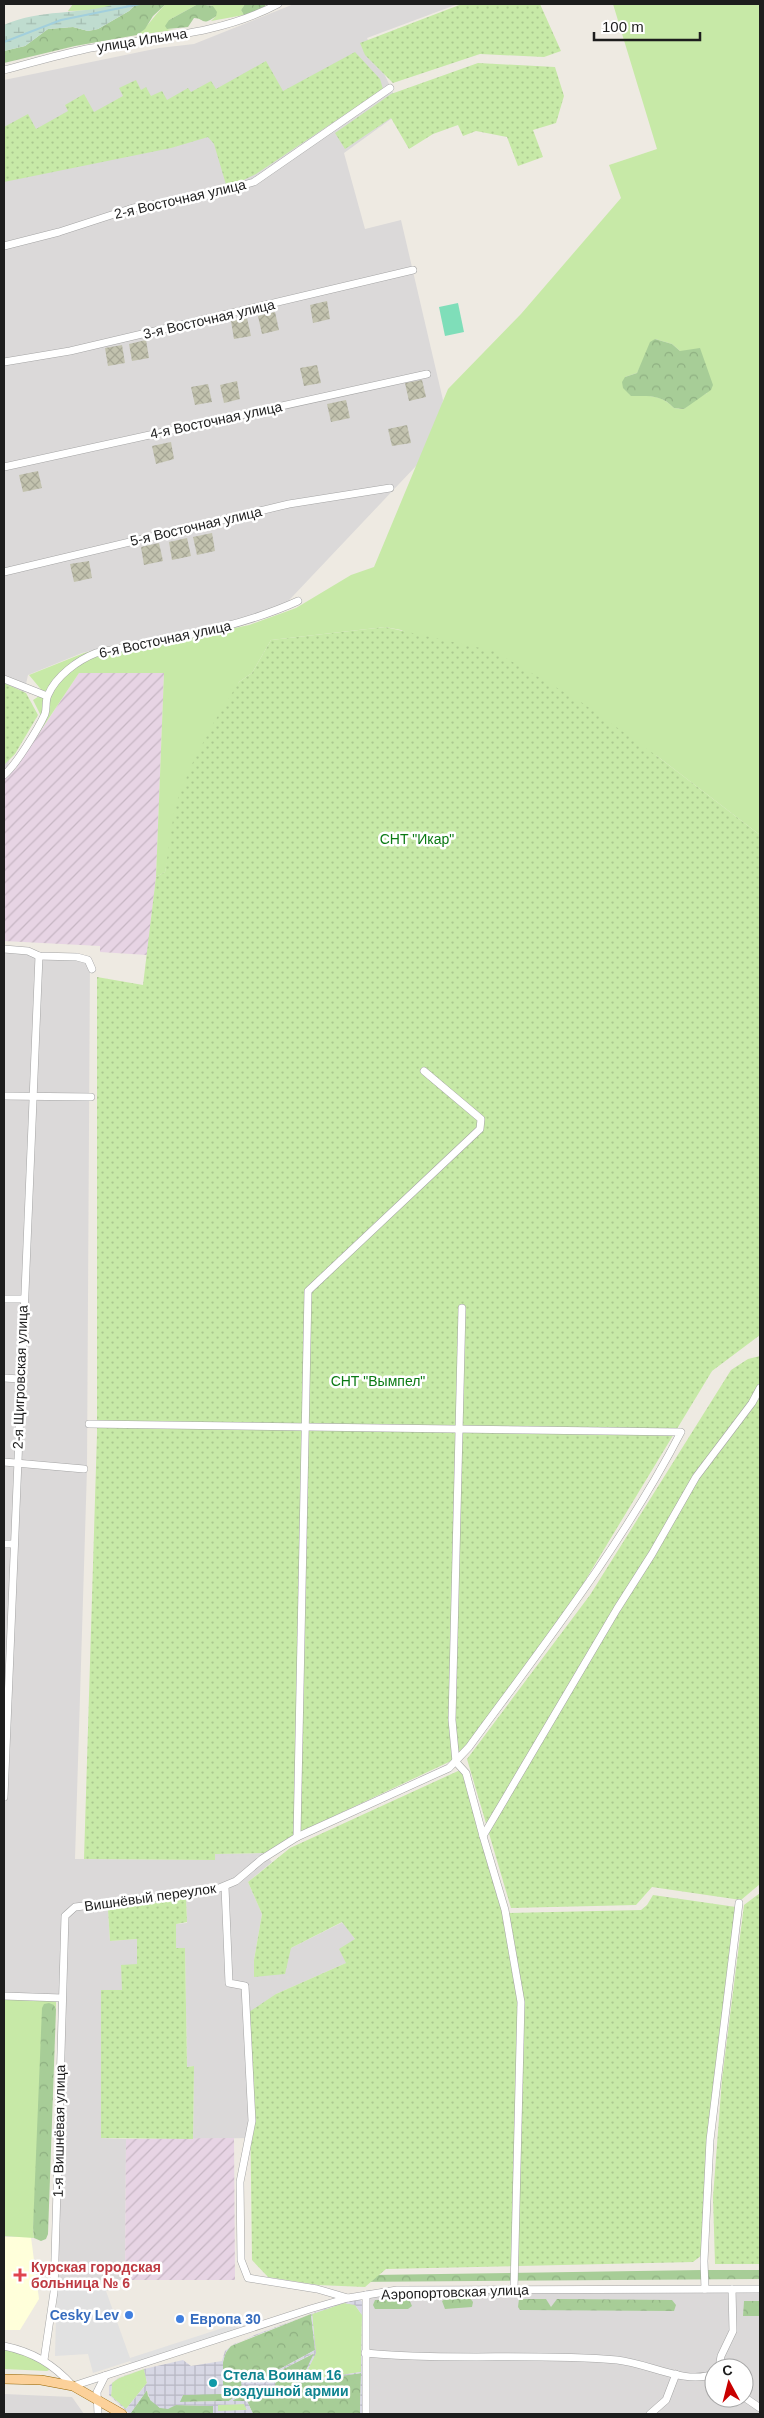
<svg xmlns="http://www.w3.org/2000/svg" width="764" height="2418" font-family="Helvetica,sans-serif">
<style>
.residential{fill:#dbd9d9;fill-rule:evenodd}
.industrial{fill:url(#industrial-furrows)}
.education{fill:#ffffda}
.construction{fill:url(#construction-cross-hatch)}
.grass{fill:#c7e9a7;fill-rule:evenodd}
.forest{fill:url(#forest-crowns)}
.wetland{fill:url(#wetland-marsh)}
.garden{fill:url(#garden-dots)}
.pitch{fill:#7fdeb9}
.parking{fill:#e1e1e1}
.plaza{fill:url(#plaza-grid);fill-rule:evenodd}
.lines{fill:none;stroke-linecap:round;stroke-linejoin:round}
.stream{stroke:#a2cfdc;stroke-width:2}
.minor-casing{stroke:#a4a4a4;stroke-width:8}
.major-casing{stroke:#956400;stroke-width:10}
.minor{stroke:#fff;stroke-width:7}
.major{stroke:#fcd19a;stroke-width:9}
.health-dot{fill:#e0444e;stroke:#fff;stroke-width:2}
.shop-dot{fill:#3f7fe0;stroke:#fff;stroke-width:2}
.culture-dot{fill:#0f9aa8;stroke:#fff;stroke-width:2}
.labels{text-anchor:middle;stroke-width:5;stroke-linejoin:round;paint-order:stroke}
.street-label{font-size:14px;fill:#1d1d1d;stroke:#fff}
.park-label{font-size:14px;fill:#0b7a14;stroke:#fff}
.health-label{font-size:14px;font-weight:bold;fill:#be3a42;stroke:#fff;text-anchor:start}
.shop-label{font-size:14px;font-weight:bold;fill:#366cbe;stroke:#fff;text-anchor:end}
.culture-label{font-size:14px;font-weight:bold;fill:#0d838f;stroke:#fff;text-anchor:start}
</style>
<defs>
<pattern id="industrial-furrows" width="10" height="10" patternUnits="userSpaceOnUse" patternTransform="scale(1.25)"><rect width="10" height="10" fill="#e7d4e4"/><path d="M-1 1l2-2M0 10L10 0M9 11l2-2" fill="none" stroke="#c6b6c3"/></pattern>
<pattern id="construction-cross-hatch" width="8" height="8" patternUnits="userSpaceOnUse" patternTransform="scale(1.25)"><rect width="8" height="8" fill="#c2c2ae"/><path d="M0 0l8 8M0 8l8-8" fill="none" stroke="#a6a695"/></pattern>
<pattern id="forest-crowns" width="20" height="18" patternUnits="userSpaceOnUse" patternTransform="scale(1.25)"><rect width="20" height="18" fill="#a7cd97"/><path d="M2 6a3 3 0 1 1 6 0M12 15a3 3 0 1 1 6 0" fill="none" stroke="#8fb082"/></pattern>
<pattern id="wetland-marsh" width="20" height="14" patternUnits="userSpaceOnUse" patternTransform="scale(1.25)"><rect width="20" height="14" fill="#bfdccf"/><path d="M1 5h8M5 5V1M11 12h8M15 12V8" fill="none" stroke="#a4bcb1"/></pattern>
<pattern id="garden-dots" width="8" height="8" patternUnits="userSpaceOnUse" patternTransform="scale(1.25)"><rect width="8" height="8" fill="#c7e9a7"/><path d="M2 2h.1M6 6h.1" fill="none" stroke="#aac78f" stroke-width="1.8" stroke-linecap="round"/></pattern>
<pattern id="plaza-grid" width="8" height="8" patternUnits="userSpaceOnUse" patternTransform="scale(1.25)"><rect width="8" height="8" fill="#d7d7e4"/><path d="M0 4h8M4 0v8" fill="none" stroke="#b8b8c3"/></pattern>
</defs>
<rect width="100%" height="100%" fill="#eeeae2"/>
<!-- residential -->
<g class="residential">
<path d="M294,4H458L367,38L402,111L344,153L365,229L401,220L443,400L434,447L276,614L196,635L126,642L82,653L28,675L7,770L4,772V80L159,48L194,44Z"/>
<path d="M4,952L90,956L87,1469L75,1859L215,1860V1854L264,1853L272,1862L248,1882L262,1914L254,1960V1977L291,1948L343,1922L355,1939L346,1963L276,1994L250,2138L193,2139L194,2066L187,2067L185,1948H176V1924L187,1923L186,1898L108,1910L110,1941L137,1939V1964L122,1990H101V2138L126,2139L125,2280H55L58,1998L4,1997Z"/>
<path d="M760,2287V2414H365L366,2290ZM714,2368H744V2398H714Z"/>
<path d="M4,2394L72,2397L84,2414H4Z"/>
</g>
<!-- industrial -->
<g class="industrial">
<path d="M79,673H164L156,877L147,955L100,952V946L4,941V773L15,770Z"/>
<path d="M234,2138L235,2280H125L126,2139Z"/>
</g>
<!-- education -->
<path class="education" d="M4,2237H31L39,2299L20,2330H4Z"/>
<!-- construction -->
<g class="construction">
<path d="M327,301L330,319L313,323L310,305Z"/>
<path d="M275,312L279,330L262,334L258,316Z"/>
<path d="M247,318L251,336L234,339L231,321Z"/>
<path d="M146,340L149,358L132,361L129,344Z"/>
<path d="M122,345L125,363L108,366L105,348Z"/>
<path d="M317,365L321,383L304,386L300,368Z"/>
<path d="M422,380L426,397L409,401L405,383Z"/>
<path d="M237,381L240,399L224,403L220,385Z"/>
<path d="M208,384L212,402L195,405L191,387Z"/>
<path d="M346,400L350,418L331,422L327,404Z"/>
<path d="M407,425L411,443L392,446L388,429Z"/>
<path d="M171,442L174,459L156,464L152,446Z"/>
<path d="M38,471L42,488L23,492L19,475Z"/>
<path d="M212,533L215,551L197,555L193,537Z"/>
<path d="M187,538L191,556L172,560L169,542Z"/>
<path d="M159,543L163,561L144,565L141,547Z"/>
<path d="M89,561L92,578L74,582L70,564Z"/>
</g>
<!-- grass -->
<g class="grass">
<path d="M73,4H116L98,10L68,11Z"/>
<path d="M166,4H198L169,20L167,29L174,30L137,35C148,27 155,14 166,4Z"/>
<path d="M202,4H245L241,10L244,15L211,21L216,16L213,6Z"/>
<path d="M613,4H760V835L657,756L401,630L385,627L271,640L252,673L239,682L169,853L165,872L156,877L164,673H79L37,736L42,718L33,700L44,693L29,675L84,653L128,642L197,636L249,625L296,608L351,575L374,567L448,389L521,314L621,198L609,165L657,149ZM655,339L672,344L680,351L707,393L697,398L684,409L674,408C661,394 648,396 630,395L625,377L637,373Z"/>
<path d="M4,1999L56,2000V2009L54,2005L33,2228L34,2238L4,2236Z"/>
<path d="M344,2303L355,2305L362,2315L361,2372L302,2381L316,2353L312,2314Z"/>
<path d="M4,2349L21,2352L51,2369L47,2371L4,2369Z"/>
<path d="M144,2369L147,2383L126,2409L111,2396L112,2383L119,2378Z"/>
<path d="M244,2404L247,2410L218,2412V2405Z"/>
</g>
<!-- forest -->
<g class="forest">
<path d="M136,4H166L153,16L145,29L137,35L75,46L4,63V51L25,46L48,29L73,27L88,31L98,29L129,11Z"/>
<path d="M198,4L213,6L217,12L216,16C202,27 204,18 194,18L188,27L167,29L165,26L169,20Z"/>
<path d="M245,4H266L264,8L244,15L241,10Z"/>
<path d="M655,339L672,344L680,351L700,348L713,385L711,390L684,409L674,408C661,394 648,396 631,396L623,388L622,382L625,377L637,373L650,342Z"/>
<path d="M49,2003L54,2005L56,2009L48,2234L46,2239L41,2241L34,2238L33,2228L42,2008L44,2004Z"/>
<path d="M702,2270H760V2279L349,2282L372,2275Z"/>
<path d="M447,2298H470L473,2302L472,2307L445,2309L442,2301Z"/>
<path d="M409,2299L412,2306L408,2309H375L373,2305L375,2300Z"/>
<path d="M519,2299H546L551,2307L557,2299L672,2300L676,2305L674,2311L520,2310L518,2307Z"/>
<path d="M744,2301H760V2316H743Z"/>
<path d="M311,2314L315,2350L265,2377L229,2401L179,2402L183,2395L223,2393C223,2378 219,2357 231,2346Z"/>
<path d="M315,2353L300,2382L361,2373L360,2414H253L247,2401L231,2402L250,2388L261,2394L272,2389L276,2382L275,2373Z"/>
<path d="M147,2390L148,2396L160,2408L176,2405L214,2406L213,2414H130Z"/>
</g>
<!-- wetland -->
<path class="wetland" d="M116,4H136L129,11L98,29L88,31L73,27L48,29L25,46L4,51V25C39,9 80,15 116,4Z"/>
<!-- garden -->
<g class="garden">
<path d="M462,4H540L561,51L544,57L480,54L393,83L365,55L360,43Z"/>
<path d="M355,52L380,79L383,89L256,174L227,188L214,144L208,137L171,148L4,182V127L28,114L36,129L68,111L65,105L84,94L94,112L123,96L119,88L136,80L141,90L146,87L151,96L162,91L167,100L188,88L191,92L211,81L216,89L266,61L283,91Z"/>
<path d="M478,63L555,67L564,96L556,123L533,130L543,157L518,166L507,137L476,131L463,136L458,125L433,134L409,149L391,118L345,149L335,133L391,94Z"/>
<path d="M385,627L494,651L581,702L657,756L760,835V1335L712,1371L577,1594L467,1745L451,1761L298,1833L264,1853L215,1854V1860L84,1859L97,1434V977L143,985L156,877L165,872L175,806L191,766L214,722L239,682L252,673L271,640Z"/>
<path d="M4,683L26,693L38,715L15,754L4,765Z"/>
<path d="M760,1356V1884L741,1900L652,1887L636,1905L511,1908L467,1759L590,1595L731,1370L748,1359Z"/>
<path d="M458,1771L463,1772L504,1913L641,1910L647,1905L653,1895L736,1907L702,2255L693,2262L386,2269L365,2287L318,2285L268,2277L252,2260L249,2012L276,1994L346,1963L339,1949L355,1939L342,1922L291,1948L285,1974L254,1977V1960L262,1914L248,1882L290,1848Z"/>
<path d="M760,1893V2264H715L713,2197L722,2079L744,1905Z"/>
<path d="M186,1898L187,1922L176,1924V1948H185L187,2067L194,2066L193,2139L101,2138V1990H122L121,1965L137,1964V1939L110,1941L108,1910Z"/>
</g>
<!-- pitch -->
<path class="pitch" d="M458,303L464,332L445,336L439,307Z"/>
<!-- parking -->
<path class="parking" d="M57,2281H107L109,2290L106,2291L130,2358L260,2316L262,2321L131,2364L130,2361L93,2373L88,2354L55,2356Z"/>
<!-- plaza -->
<path class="plaza" d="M359,2298L363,2303V2414H360L361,2373L300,2383L314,2353L276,2373L275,2386L269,2392L261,2394L250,2388L232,2401H247L253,2414H213V2406L176,2405L168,2409L160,2408L150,2400L147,2390L130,2414L109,2395V2386L118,2378L144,2369L183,2360L191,2366L222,2361L225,2351L234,2344L344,2301ZM344,2303L355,2305L362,2315L361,2372L302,2381L316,2353L312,2314ZM311,2314L315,2350L260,2380L254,2375H246L241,2381L242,2391L229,2401L180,2402L183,2395L223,2394V2361L226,2352L231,2346L257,2334ZM144,2369L147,2383L126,2409L111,2396L112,2383L119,2378ZM244,2404L247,2410L218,2411V2405Z"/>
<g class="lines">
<!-- stream -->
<path class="stream" d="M4,42L61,20L140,4"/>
<defs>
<g id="minor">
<path d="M4,70C31,63 58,55 86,49C151,37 218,36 278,4"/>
<path d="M4,246L59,232L133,208L205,196L254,182L390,88"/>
<path d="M4,362L70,351L413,270"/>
<path d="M4,467L427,374"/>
<path d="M4,572L289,504L390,488"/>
<path d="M4,679L47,696"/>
<path d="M4,775C16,765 38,729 45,714C47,708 45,701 48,695C56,676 78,660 96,653C165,639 234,630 298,601"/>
<path d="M4,949L28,951L39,956L77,957L88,960L92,969"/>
<path d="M4,1096L91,1097"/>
<path d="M4,1299H23"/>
<path d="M462,1308L452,1720L456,1762L466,1773L483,1836"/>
<path d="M4,1378L20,1379"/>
<path d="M4,1462L84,1469"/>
<path d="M4,1544H14"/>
<path d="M4,1797L39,956"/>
<path d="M297,1837L308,1291L480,1129L481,1119L424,1071"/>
<path d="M225,1887L229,1983L245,1986L252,2121L240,2182L241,2260L248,2278L317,2289L348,2298"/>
<path d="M4,1996L62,1998"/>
<path d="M705,2289L704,2261L710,2140L739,1903"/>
<path d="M514,2290L521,2002L505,1910L483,1836L617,1609L652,1554L696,1477L752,1403L760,1388"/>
<path d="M366,2295V2414"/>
<path d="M4,2346C33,2352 53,2364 73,2386L310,2309L348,2298L397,2290L760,2289"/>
<path d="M365,2353C449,2361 533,2353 617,2360C648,2363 684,2385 714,2374"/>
<path d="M44,2360L54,2292L65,1916L75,1907L212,1891L236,1881L262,1859L297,1837L449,1768L469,1747C543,1646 624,1542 681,1432L89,1424"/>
<path d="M719,2368L721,2356L733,2331L732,2289"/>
<path d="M744,2397L760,2408"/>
<path d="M98,2414L97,2392L105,2376"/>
<path d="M650,2414L666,2400L676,2374"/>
</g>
<path id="major" d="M4,2379L41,2380L73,2386L122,2414"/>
</defs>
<!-- minor casing -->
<use href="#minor" class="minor-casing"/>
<!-- major casing -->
<use href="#major" class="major-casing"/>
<!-- minor -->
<use href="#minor" class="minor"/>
<!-- major -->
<use href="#major" class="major"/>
</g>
<!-- markers -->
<path class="health-dot" d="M17.5 2267.5h5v5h5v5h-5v5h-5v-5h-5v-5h5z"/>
<g class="shop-dot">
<circle cx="129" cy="2315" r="5"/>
<circle cx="180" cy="2319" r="5"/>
</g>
<circle class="culture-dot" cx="213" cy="2383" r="5"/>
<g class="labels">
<!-- street labels -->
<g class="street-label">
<text transform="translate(142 40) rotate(-9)" y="5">улица Ильича</text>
<text transform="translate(180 199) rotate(-13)" y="5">2-я Восточная улица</text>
<text transform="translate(209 319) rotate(-13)" y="5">3-я Восточная улица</text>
<text transform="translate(216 420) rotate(-12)" y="5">4-я Восточная улица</text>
<text transform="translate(196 526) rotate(-13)" y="5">5-я Восточная улица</text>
<text transform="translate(165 639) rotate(-12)" y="5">6-я Восточная улица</text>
<text transform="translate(20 1377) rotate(-88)" y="5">2-я Щигровская улица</text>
<text transform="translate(150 1897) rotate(-8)" y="5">Вишнёвый переулок</text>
<text transform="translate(59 2131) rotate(-89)" y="5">1-я Вишнёвая улица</text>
<text transform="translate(455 2292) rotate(-2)" y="5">Аэропортовская улица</text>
</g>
<!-- park labels -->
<g class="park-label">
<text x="417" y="844">СНТ "Икар"</text>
<text x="378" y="1386">СНТ "Вымпел"</text>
</g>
<!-- health labels -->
<g class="health-label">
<text x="31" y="2272">Курская городская<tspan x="31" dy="16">больница № 6</tspan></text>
</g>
<!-- shop labels -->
<g class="shop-label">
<text x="119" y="2320">Cesky Lev</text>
<text x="190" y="2324" text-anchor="start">Европа 30</text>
</g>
<!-- culture labels -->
<g class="culture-label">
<text x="223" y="2380">Стела Воинам 16<tspan x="223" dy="16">воздушной армии</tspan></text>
</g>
</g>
<!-- border -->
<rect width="764" height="2418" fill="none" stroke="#1d1d1d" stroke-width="10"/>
<!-- north arrow -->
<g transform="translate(729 2383) rotate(353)"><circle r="24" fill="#ffffff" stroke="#a5a5a5"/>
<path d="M0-4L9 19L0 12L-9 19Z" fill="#c90000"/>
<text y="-8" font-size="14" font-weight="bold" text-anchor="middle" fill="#1d1d1d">С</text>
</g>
<!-- scale -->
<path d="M594 32v8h106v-8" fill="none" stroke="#1d1d1d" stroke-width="2.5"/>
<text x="602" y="32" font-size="15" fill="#1d1d1d" stroke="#ffffff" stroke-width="4" paint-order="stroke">100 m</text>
</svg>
